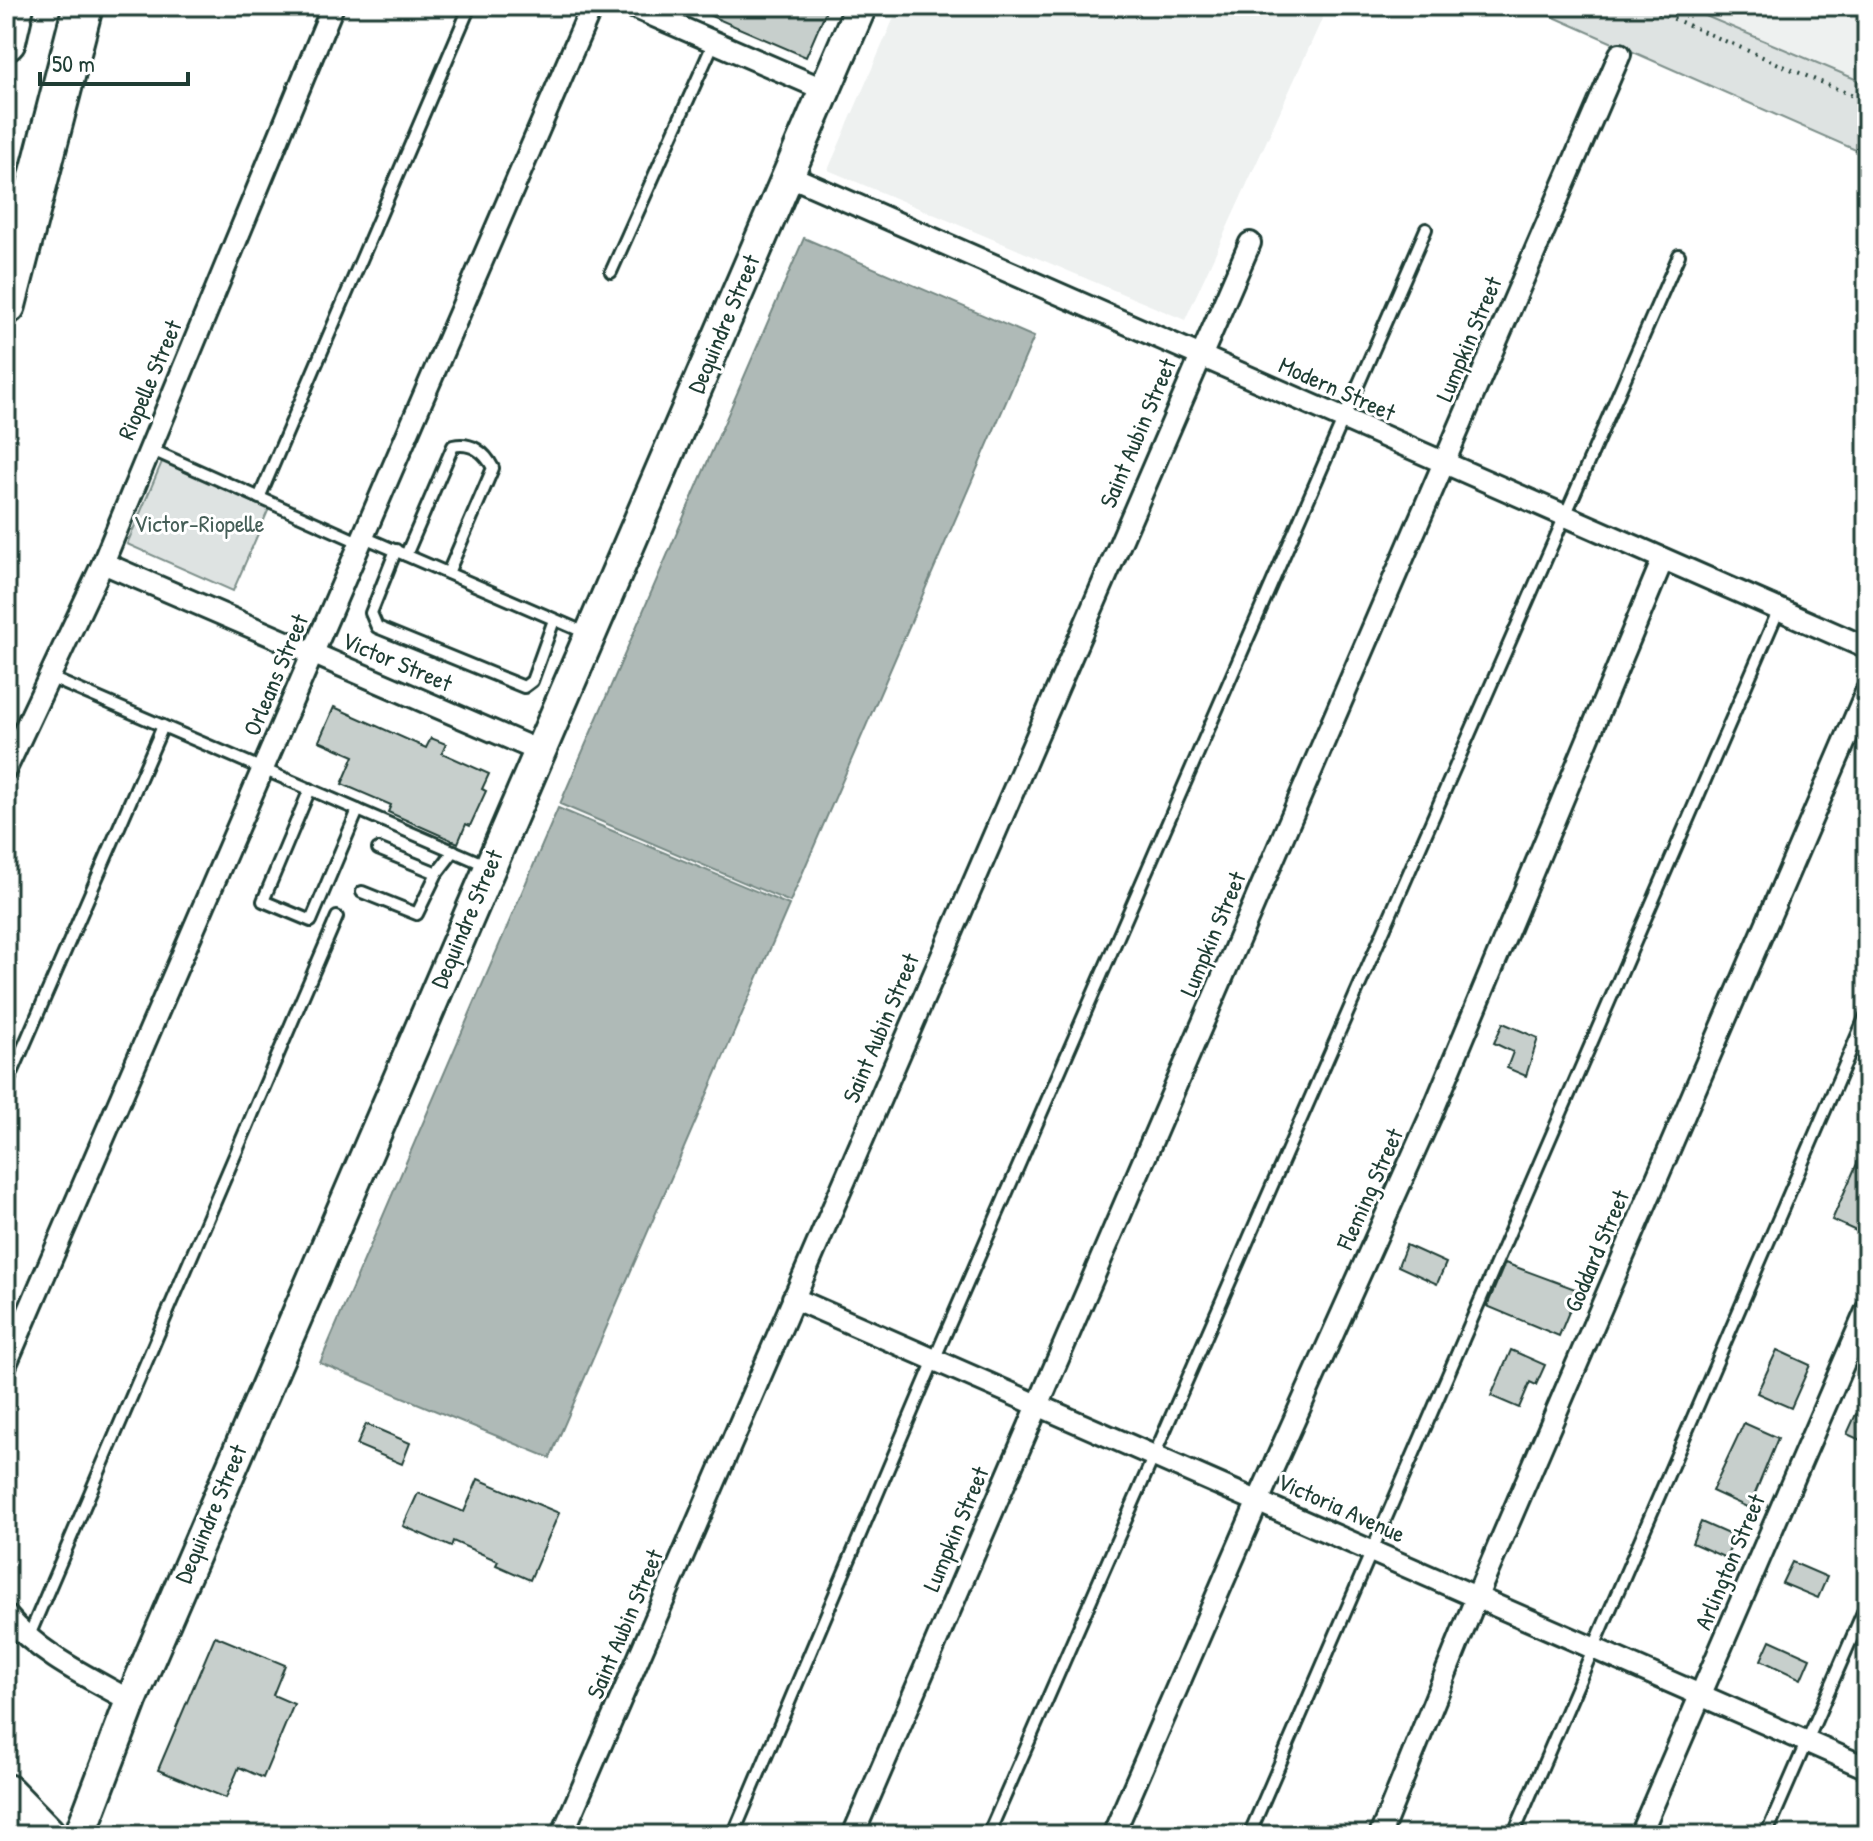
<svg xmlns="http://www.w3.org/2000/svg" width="1873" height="1841" font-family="'Patrick Hand',sans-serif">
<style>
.built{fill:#eef1f0}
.green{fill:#dee3e2;stroke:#7e908b;stroke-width:2}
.water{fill:#afbab7;stroke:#758883;stroke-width:2}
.building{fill:#c7cfcc;stroke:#1f3d34;stroke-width:2}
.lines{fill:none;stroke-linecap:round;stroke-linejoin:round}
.lane-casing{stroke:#1f3d34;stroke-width:16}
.street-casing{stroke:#1f3d34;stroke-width:26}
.secondary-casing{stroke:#1f3d34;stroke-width:36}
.highway-casing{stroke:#1f3d34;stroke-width:44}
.path{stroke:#1f3d34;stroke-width:4;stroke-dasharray:2 6;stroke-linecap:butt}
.lane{stroke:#fff;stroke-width:10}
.street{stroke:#fff;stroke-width:20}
.secondary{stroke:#fff;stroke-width:30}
.highway{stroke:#fff;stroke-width:38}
.labels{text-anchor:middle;stroke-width:6;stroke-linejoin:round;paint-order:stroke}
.street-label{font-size:24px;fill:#1f3d34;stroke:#fff}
.park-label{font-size:24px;fill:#455e57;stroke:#fff}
</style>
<rect width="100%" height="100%" fill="#fff"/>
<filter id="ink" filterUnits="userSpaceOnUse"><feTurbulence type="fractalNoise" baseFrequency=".0125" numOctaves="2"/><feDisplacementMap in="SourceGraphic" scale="16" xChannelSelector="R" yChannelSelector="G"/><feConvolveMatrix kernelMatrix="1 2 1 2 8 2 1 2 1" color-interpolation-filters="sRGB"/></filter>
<g filter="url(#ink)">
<!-- built -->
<g class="built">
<path d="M899,6H1328L1185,320L828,170Z"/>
<path d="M1682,6H1867V84Z"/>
</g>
<!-- green -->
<g class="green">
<path d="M1529,6H1682L1867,84V155Z"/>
<path d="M164,457L271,504L233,591L127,544Z"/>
</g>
<!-- water -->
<g class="water">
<path d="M804,238L1034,337L790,902L560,804Z"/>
<path d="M558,808L789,905L550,1458L320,1363Z"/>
</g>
<!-- building -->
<g class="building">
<path d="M688,6H828L806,57Z"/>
<path d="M334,707L426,748L431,738L446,744L442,753L489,774L482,789L486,791L470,826L466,824L458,843L388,812L391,805L342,784L354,756L319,741Z"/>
<path d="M1503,1023L1538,1038L1526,1076L1507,1068L1513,1052L1494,1043Z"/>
<path d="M1867,1141V1236L1832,1220Z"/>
<path d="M1406,1245L1446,1263L1437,1284L1398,1266Z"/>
<path d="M1505,1263L1578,1290L1559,1336L1487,1306Z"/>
<path d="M1511,1350L1545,1365L1536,1385L1530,1382L1519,1408L1491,1396Z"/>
<path d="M1777,1350L1810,1365L1791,1408L1757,1393Z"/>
<path d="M1856,1414L1867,1419V1443L1847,1434Z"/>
<path d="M1744,1423L1778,1438L1749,1508L1712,1491Z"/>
<path d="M366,1424L410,1443L402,1464L357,1445Z"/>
<path d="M478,1479L559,1513L530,1580L496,1565L498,1561L453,1541L451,1547L403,1526L418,1493L464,1512Z"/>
<path d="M1701,1522L1735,1537L1726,1558L1692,1543Z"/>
<path d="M1792,1562L1827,1577L1818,1598L1782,1583Z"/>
<path d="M215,1636L285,1665L273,1695L294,1704L263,1778L239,1767L226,1798L158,1770Z"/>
<path d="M1770,1640L1810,1658L1801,1679L1761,1660Z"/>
</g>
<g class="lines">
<defs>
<g id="lane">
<path d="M611,272L714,42"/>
<path d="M150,449L361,543"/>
<path d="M259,498L470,6"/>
<path d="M364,537L586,633"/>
<path d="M396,550L371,613L377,627L524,687L532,681L554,620"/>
<path d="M406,555L453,446C471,442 485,452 493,468L448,573"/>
<path d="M49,677L488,866"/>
<path d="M310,789L263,901L311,921L358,810"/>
<path d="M378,849L437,873"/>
<path d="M362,892L417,914L437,873L454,851"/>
<path d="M6,1087L163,726"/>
<path d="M28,1638L337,917"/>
<path d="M733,1835L934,1360L1426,229"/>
<path d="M988,1835L1679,255"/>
<path d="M1249,1835L1779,609"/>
<path d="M1513,1835L1867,1013"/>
<path d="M1766,1835L1867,1603"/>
</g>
<g id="street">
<path d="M631,6L825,90"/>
<path d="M788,175L1867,648"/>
<path d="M103,563L539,751"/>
<path d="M6,769L103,563L333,6"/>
<path d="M793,1298L1867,1768"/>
<path d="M6,1364L592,6"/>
<path d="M6,1615C40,1655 86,1676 131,1701"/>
<path d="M562,1835L1250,243"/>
<path d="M853,1835L1620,54"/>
<path d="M1113,1835L1258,1501L1431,1115L1663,559"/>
<path d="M1380,1835L1477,1596L1867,690"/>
<path d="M1640,1835L1867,1309"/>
</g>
<g id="secondary">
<path d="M6,1833L11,1835"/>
<path d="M80,1835L131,1701L861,6"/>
</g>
<g id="highway">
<path d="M6,41L14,6"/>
<path d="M6,305L83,6"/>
<path d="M6,1794L46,1835"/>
</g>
</defs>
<!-- lane casing -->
<use href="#lane" class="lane-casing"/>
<!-- street casing -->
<use href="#street" class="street-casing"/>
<!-- secondary casing -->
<use href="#secondary" class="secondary-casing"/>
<!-- highway casing -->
<use href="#highway" class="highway-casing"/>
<!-- path -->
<path class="path" d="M1644,6L1867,102"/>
<!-- lane -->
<use href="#lane" class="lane"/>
<!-- street -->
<use href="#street" class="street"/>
<!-- secondary -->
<use href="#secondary" class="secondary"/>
<!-- highway -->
<use href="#highway" class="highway"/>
</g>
</g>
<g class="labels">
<!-- street labels -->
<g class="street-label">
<text transform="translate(724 324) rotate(-67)" y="8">Dequindre Street</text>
<text transform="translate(1469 339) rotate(-67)" y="8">Lumpkin Street</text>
<text transform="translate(150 380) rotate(-67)" y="8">Riopelle Street</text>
<text transform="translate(1337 389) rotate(24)" y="8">Modern Street</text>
<text transform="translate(1138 433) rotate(-67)" y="8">Saint Aubin Street</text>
<text transform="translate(397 662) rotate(23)" y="8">Victor Street</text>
<text transform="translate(276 675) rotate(-67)" y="8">Orleans Street</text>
<text transform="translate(467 919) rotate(-67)" y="8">Dequindre Street</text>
<text transform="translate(1213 934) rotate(-67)" y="8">Lumpkin Street</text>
<text transform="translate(881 1028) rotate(-67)" y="8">Saint Aubin Street</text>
<text transform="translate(1370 1189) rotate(-66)" y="8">Fleming Street</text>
<text transform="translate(1597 1251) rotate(-67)" y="8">Goddard Street</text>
<text transform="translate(1341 1508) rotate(24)" y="8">Victoria Avenue</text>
<text transform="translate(211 1514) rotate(-67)" y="8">Dequindre Street</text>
<text transform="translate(956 1529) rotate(-67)" y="8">Lumpkin Street</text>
<text transform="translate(1730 1562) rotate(-67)" y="8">Arlington Street</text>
<text transform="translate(625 1624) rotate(-67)" y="8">Saint Aubin Street</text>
</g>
<!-- park labels -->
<g class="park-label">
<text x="199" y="532">Victor-Riopelle</text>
</g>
</g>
<!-- margin -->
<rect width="1873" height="1841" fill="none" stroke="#fff" stroke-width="32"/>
<rect x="16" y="16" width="1841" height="1809" fill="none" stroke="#1f3d34" stroke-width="3" filter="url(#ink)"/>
<!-- scale -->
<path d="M40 72v12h148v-12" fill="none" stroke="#1f3d34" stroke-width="4"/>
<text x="52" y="72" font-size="24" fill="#1f3d34" stroke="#ffffff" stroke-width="6" paint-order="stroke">50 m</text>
</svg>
